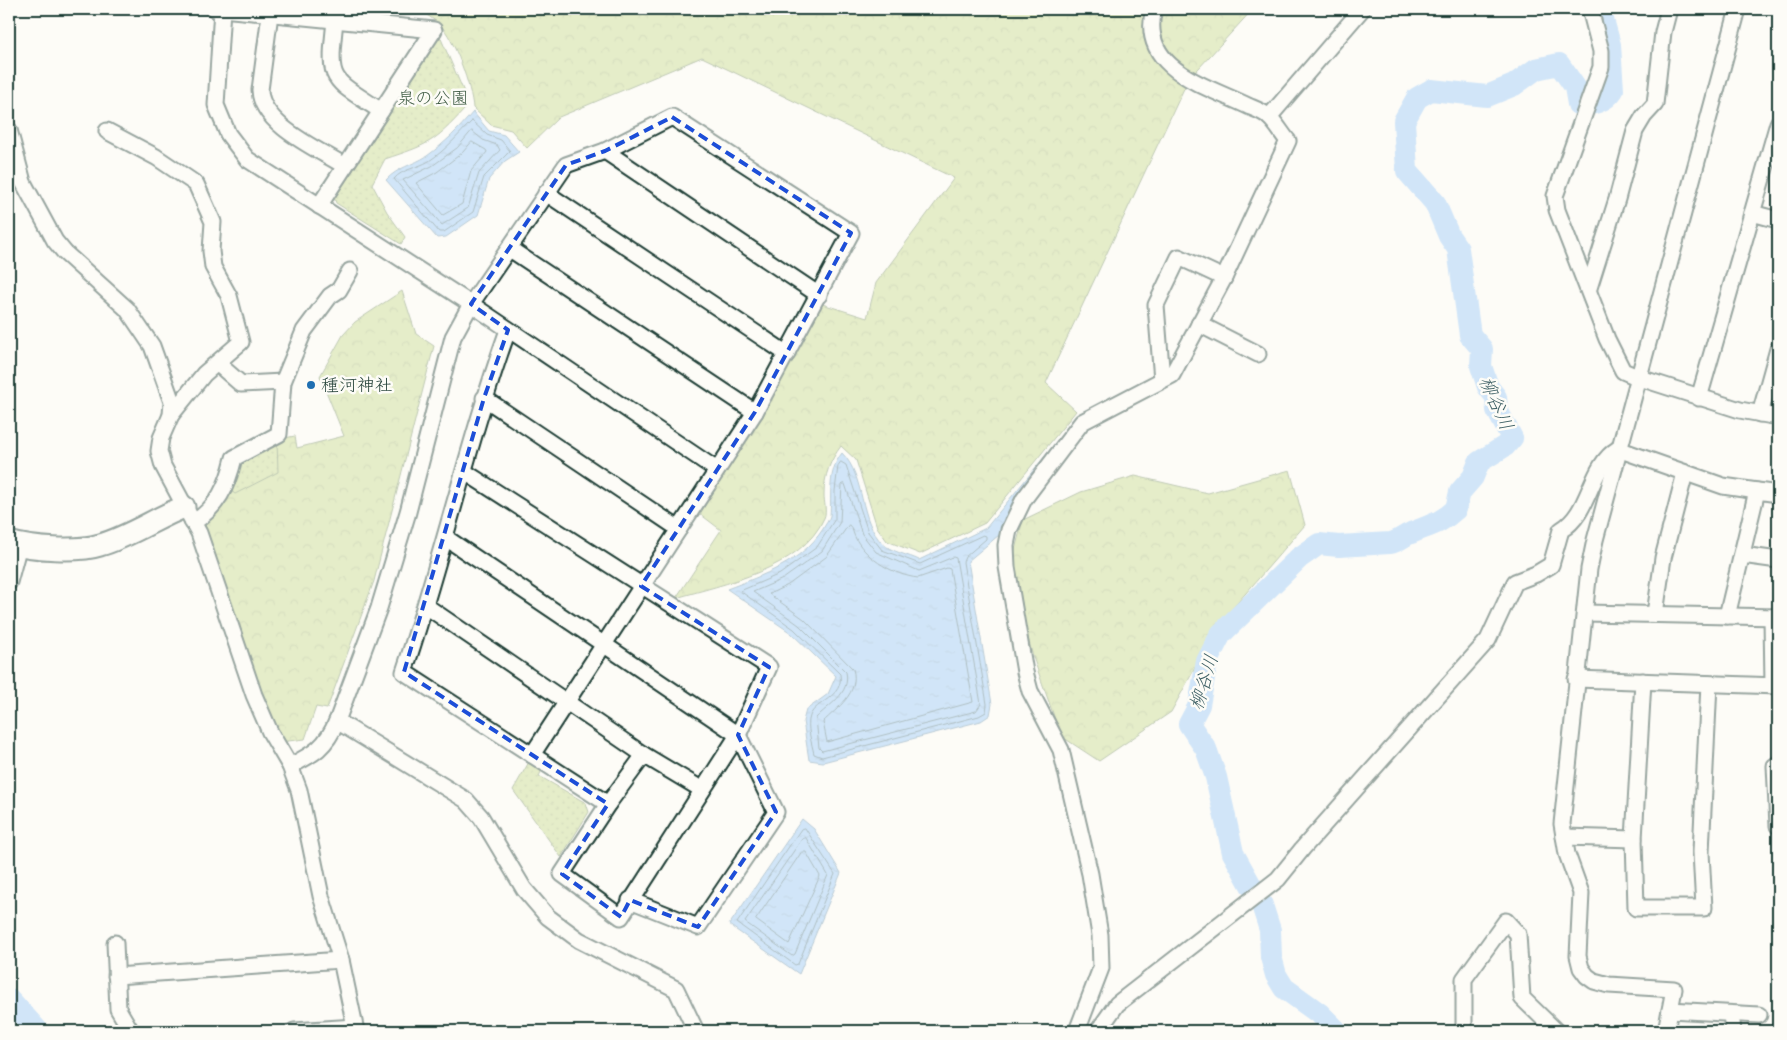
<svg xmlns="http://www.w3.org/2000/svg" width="1787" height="1040" font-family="Kalam,'Klee One',sans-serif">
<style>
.forest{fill:url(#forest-crowns);stroke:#738c62}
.park{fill:url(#park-dots);stroke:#738c62}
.water{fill:url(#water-ripples);stroke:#6a92aa}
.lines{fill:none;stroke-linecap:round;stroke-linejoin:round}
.shore{stroke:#517682;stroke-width:1}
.river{stroke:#9ccbf8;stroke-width:22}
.street-casing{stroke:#1f3d34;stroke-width:19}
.secondary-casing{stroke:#1f3d34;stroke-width:25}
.street{stroke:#fdfcf7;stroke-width:15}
.secondary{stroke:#fdfcf7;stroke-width:21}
.marked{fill:none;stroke:#1d4ed8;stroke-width:4;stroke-dasharray:10 6;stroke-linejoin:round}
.poi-dot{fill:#1f6fb2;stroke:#fdfcf7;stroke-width:2}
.labels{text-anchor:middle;stroke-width:5;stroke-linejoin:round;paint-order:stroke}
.park-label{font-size:18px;fill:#415d46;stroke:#fdfcf7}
.poi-label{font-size:18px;fill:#1f3d34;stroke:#fdfcf7;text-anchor:start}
.water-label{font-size:19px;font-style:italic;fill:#3e6065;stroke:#fdfcf7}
</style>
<defs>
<pattern id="forest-crowns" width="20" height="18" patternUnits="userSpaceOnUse" patternTransform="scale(1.25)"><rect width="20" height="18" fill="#c7db90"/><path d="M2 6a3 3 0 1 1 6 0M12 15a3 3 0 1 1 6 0" fill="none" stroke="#aabd7d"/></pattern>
<pattern id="park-dots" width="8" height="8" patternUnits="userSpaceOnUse" patternTransform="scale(1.25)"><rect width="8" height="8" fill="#c7db90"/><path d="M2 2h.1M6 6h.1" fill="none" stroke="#aabd7d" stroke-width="1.8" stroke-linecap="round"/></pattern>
<pattern id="water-ripples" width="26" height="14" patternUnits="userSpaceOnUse" patternTransform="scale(1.25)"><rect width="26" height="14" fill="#9ccbf8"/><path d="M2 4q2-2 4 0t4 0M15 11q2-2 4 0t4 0" fill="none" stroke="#86afd5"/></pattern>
</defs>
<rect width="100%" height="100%" fill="#fdfcf7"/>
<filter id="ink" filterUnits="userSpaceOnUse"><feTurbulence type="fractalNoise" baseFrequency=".02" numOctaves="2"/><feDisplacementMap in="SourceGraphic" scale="10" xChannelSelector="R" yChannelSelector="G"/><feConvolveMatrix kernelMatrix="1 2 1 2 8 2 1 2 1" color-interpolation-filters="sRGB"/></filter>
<g filter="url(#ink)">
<!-- forest -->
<g class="forest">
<path d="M418,9H1253L1188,80L1046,383L1076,411L985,523L920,554L887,541L877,527L856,460L841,446C830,461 824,475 824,495C824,502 827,512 824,518C802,569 723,584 676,598L721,530L700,514L822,304L867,318L876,283L954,178L702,57L559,117L527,148L511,130L491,125L473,108C472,89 454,37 440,25C434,19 425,14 418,9Z"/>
<path d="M402,291L416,334L434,346L374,581L327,709L316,707L305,739L280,742L252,673L202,526L227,500L236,462L274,440L295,436L297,448L344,436L320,376L343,335L355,322Z"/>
<path d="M1290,470L1305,525L1219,624L1171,712L1099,761L1061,736L1033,657L1010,568L1023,520L1081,492L1135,476L1208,493Z"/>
</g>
<!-- park -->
<g class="park">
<path d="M439,34L464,92V110C434,143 427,145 385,159L372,184L387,212L405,237L401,244L336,203L333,194Z"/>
<path d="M277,440L278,472L235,494L231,491L237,462Z"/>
<path d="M529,762L542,770L539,776L586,803L589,812L561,857L513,790Z"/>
</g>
<!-- water -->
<g class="water">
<path d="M473,112L489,131L504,135L519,152L505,161L489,179L478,215L446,237L437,238L386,180C398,167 413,165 427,156C445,143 459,129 473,112Z"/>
<path d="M1068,428L1072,432L1004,518L999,535L968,561L992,704L990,715L981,721L823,762L809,760L803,721L806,710L828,694L836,676L791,633L727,589C763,575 801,563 823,529C825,525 829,520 830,516C832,493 827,472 842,453C866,477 858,520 883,544C892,552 909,555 919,560L986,528Z"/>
<path d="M802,819L814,829L841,873L799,974L729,925Z"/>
</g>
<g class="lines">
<!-- shore -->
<g class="shore">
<path d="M472,121L487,135L501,140L510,151L484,177L473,212L444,232H439L394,179C402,169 418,168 429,161C446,150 458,135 472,121Z"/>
<path d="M472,131L483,140L497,145L500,150L479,173L468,208L442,225L403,180L432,166L457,148Z"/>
<path d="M472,142L486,150L487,152L471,171L462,204L443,215L416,183L437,172L462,153Z"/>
<path d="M841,462L846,465L868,532L882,550L920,564L983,535L986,536V539L965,557L963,562L987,704L986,712L979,716L822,757L814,754C812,744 806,726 810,716C815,701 844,698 840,674L794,629L740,591L780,574L817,547L835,519V491L838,466Z"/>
<path d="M845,484L862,534L876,552L919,571L953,557L956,558L981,704L976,711L822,751L819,748L816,718C828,705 851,694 846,672L799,625L753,592L783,579L822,551L840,522L842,485Z"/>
<path d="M849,525C853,528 853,534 856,539C868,560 894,575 918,578L947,568L950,569L973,702L827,742L823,722C837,708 860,693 853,669L804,619L769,594L788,585L826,557Z"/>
<path d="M805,828L835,874L798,964L795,965L737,923L801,829Z"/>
<path d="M806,838L828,875L795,954L792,956L745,922L802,839Z"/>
<path d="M802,852H806L820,876L789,944L756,920Z"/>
</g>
<!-- river -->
<g class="river">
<path d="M9,999L38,1031"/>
<path d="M1337,1031L1320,1014L1284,988L1276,975L1271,957L1270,930L1262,905L1233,853L1216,777L1206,749L1189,724L1199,705L1207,661L1221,634L1299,558L1319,544L1339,546L1390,543C1398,542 1403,536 1411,533C1430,525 1440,524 1456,509L1460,492L1473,477L1479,462L1505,446L1512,438L1497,410L1496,397L1488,387L1481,366L1482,349L1470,335L1458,249L1449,236L1435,203L1407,171L1404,121L1417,98L1431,90L1487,96L1514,85L1536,69L1559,64L1575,87L1578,104C1592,106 1606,101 1613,90L1610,45L1600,9"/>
</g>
<defs>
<g id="street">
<path d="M215,9H222L216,105L228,134L247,159L471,304L453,337L408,512L379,608L337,721C326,747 314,754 290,766"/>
<path d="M222,9L434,30L319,206"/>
<path d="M1590,9L1601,51V67L1555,196L1557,210L1607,339L1623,371L1637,377L1740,410L1778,417"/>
<path d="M270,14L260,90C261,125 318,149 345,166"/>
<path d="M335,21C328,84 330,77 381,111"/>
<path d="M1269,117L1362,9"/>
<path d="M9,130L23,182L55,241L65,253L127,309L152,346L172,402L171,415L161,438L159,451L163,466L199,533L254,695L270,732L290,766L299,790L321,896L341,960L356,1031"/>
<path d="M107,131L156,157L196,184L213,222L211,251L213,267L229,296L241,342L204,374L171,415"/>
<path d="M605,151L819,295"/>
<path d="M546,193L787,354"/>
<path d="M1752,213L1778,220"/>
<path d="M510,249L755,412"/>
<path d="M1589,288L1617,199L1635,131L1644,116L1655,104L1663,32L1669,9"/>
<path d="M1199,324L1258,354"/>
<path d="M508,330C468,442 442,559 404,672L608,804"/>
<path d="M217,363L241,384L283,382"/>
<path d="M1162,380L1156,305L1179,257L1224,278"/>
<path d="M484,398L679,529"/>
<path d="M1699,398L1778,123"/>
<path d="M1760,414L1778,349"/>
<path d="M1618,449L1723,486L1778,494"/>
<path d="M465,472L769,667L738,735L621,917L562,874L608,804L644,755"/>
<path d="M193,523C218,506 227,487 234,458L279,434L283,382L304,331L330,296L339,290L350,271"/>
<path d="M446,538L738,735L776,812L698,927L630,900"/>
<path d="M1742,555L1778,560"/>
<path d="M9,582L19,545"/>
<path d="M426,606L644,755L701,789"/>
<path d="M1585,613L1778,617"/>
<path d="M1655,614L1663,558L1685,473"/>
<path d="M1727,616L1757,491"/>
<path d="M1772,617L1773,686"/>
<path d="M1576,679L1778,686"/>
<path d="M1643,681L1634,839L1636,908H1704L1701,852L1709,684"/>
<path d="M337,721L466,800L481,817L524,889L548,917L579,940L676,989L696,1031"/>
<path d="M532,755L755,412L851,233L672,117L605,151L566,165L471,304L717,470"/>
<path d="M1778,764L1775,766L1778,826"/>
<path d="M1564,837L1634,839"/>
<path d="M115,943L118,1009L131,1031"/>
<path d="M116,976L341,960"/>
<path d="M1670,1010L1759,1015"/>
<path d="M1731,1014L1733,1031"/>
<path d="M294,1031L355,1027"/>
<path d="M1077,1031L1101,968L1100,935L1090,874L1061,750L1030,691L1025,672L1007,567L1006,545L1009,530L1024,499L1082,422L1172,375L1224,278L1288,141C1282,134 1276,123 1269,117C1264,112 1255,109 1248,106C1207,86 1138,69 1154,9"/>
<path d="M1098,1031L1117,1004L1278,879L1303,848L1488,640L1515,582L1536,574L1551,565L1561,530C1591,513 1589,466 1618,449"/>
<path d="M1464,1031V979L1506,921L1518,934L1522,998L1556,1031"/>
<path d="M1666,1031L1674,989L1609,985L1594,981L1587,976L1581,968L1578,956L1581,893L1567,854L1562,824L1589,569L1595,540L1738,9"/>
</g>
<path id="secondary" d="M9,542C31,549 78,552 100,545C129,537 156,518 184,507"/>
</defs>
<!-- street casing -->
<use href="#street" class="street-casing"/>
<!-- secondary casing -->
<use href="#secondary" class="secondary-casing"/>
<!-- street -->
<use href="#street" class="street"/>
<!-- secondary -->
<use href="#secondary" class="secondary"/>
</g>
</g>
<!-- marked area -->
<path d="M0 0H1787V1040H0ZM672,117L851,233L755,412L641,586L769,667L738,735L776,812L698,927L630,900L621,917L562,874L608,804L404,672L484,398L508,330L471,304L566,165L605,151Z" fill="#fdfcf7" fill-opacity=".55" fill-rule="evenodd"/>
<path class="marked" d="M672,117L851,233L755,412L641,586L769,667L738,735L776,812L698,927L630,900L621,917L562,874L608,804L404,672L484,398L508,330L471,304L566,165L605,151Z"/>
<!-- markers -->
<circle class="poi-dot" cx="311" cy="385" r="5"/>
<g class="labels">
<!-- park labels -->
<g class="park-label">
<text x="433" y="104">泉の公園</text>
</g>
<!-- poi labels -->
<g class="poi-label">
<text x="321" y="391">種河神社</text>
</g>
<!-- water labels -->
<g class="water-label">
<text transform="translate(1497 403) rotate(66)" y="7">柳谷川</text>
<text transform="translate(1203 682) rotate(-73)" y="7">柳谷川</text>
</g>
</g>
<!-- margin -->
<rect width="1787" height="1040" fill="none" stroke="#fdfcf7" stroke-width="30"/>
<rect x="15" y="15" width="1757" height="1010" fill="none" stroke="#1f3d34" stroke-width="2" filter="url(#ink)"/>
</svg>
